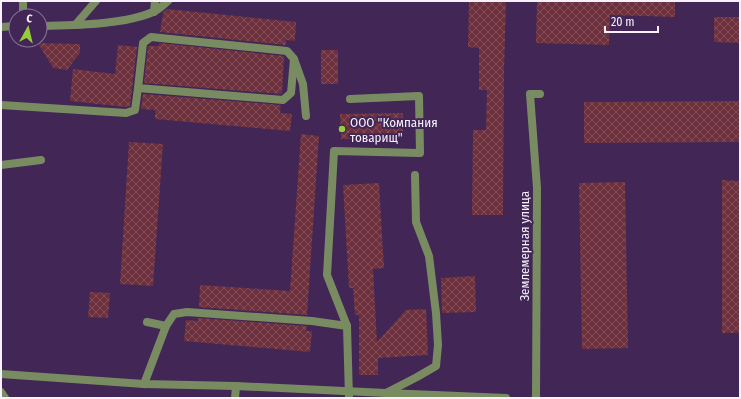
<svg xmlns="http://www.w3.org/2000/svg" width="741" height="399" font-family="'Fira Sans Condensed',sans-serif">
<style>
.building{fill:url(#building-cross-hatch)}
.lines{fill:none;stroke-linecap:round;stroke-linejoin:round}
.service{stroke:#798c61;stroke-width:8}
.poi-dot{fill:#96cc3a;stroke:#412656;stroke-width:1.5}
.labels{text-anchor:middle;stroke-width:4;stroke-linejoin:round;paint-order:stroke}
.poi-label{font-size:13px;fill:#f7f1fd;stroke:#412656;text-anchor:start}
.street-label{font-size:13px;fill:#f7f1fd;stroke:#412656}
</style>
<defs>
<pattern id="building-cross-hatch" width="8" height="8" patternUnits="userSpaceOnUse"><rect width="8" height="8" fill="#6d303d"/><path d="M0 0l8 8M0 8l8-8" fill="none" stroke="#834e5a"/></pattern>
</defs>
<rect width="100%" height="100%" fill="#412656"/>
<!-- building -->
<g class="building">
<path d="M469,1H506L504,70L503,215H472L473,130H486L487,90H479V48L468,47Z"/>
<path d="M537,1H675V17L610,15L609,45L536,43Z"/>
<path d="M167,9L296,22L295,41L286,40V45L160,32L163,13Z"/>
<path d="M714,17H740V43L714,42Z"/>
<path d="M38,43L80,44V53L67,70L53,68Z"/>
<path d="M159,43L284,56L282,94L144,83L148,46H159Z"/>
<path d="M118,45L137,47L130,106L126,107L70,101L73,69L115,74Z"/>
<rect x="321" y="50" width="17" height="34"/>
<path d="M143,94L281,105L280,113L292,114L290,131L155,119V110L141,109Z"/>
<path d="M740,101V142L584,143V102Z"/>
<path d="M403,113V138L341,139L340,114Z"/>
<path d="M301,134L319,136L307,315L199,307L200,285L290,291Z"/>
<path d="M129,142L163,144L153,286L120,284Z"/>
<path d="M722,180L740,181V333H722Z"/>
<path d="M625,182L628,348L582,349L579,183Z"/>
<path d="M379,183L384,268L373,269L377,342L406,310L426,309L428,355L378,358V375H359V315H355L353,288H349L343,185Z"/>
<path d="M475,276L476,312L442,313L441,278Z"/>
<path d="M90,292L110,293L108,318L88,317Z"/>
<path d="M198,318L307,326L306,331H312L310,352L184,341L186,320L198,321Z"/>
</g>
<g class="lines">
<!-- service -->
<g class="service">
<path d="M154,12L155,1"/>
<path d="M23,16V1"/>
<path d="M76,24L96,1"/>
<path d="M40,26C73,25 123,25 153,12C159,10 163,5 168,1"/>
<path d="M1,27L16,26"/>
<path d="M151,37L287,51L294,59L291,93L283,100L138,88L143,43Z"/>
<path d="M294,59L303,84L306,116"/>
<path d="M1,105L126,113L135,110L138,88"/>
<path d="M1,165L41,160"/>
<path d="M147,322L166,326"/>
<path d="M347,326L327,275L334,151L420,153L419,96L350,99"/>
<path d="M1,374L144,384L236,386L386,393L417,377L436,366L438,345L436,313L429,256L416,222L415,175"/>
<path d="M144,384L166,326L174,314L187,312L312,321L347,326L349,398"/>
<path d="M1,392L5,398"/>
<path d="M387,393L506,398"/>
<path d="M235,398L236,386"/>
<path d="M536,398L537,188L530,94H540"/>
</g>
</g>
<!-- markers -->
<circle class="poi-dot" cx="342" cy="129" r="4"/>
<g class="labels">
<!-- poi labels -->
<g class="poi-label">
<text x="350" y="127">ООО "Компания<tspan x="350" dy="15">товарищ"</tspan></text>
</g>
<!-- street labels -->
<g class="street-label">
<text transform="translate(524 246) rotate(-90)" y="5">Землемерная улица</text>
</g>
</g>
<!-- border -->
<rect width="741" height="399" fill="none" stroke="#f7f1fd" stroke-width="4"/>
<!-- north arrow -->
<g transform="translate(28 28) rotate(8)"><circle r="19" fill="#412656" stroke="#8a7799"/>
<path d="M0-3L7 15L0 10L-7 15Z" fill="#96cc3a"/>
<text y="-6" font-size="11" font-weight="bold" text-anchor="middle" fill="#f7f1fd">С</text>
</g>
<!-- scale -->
<path d="M605 26v6h53v-6" fill="none" stroke="#f7f1fd" stroke-width="2"/>
<text x="611" y="26" font-size="12" fill="#f7f1fd" stroke="#412656" stroke-width="3" paint-order="stroke">20 m</text>
</svg>
